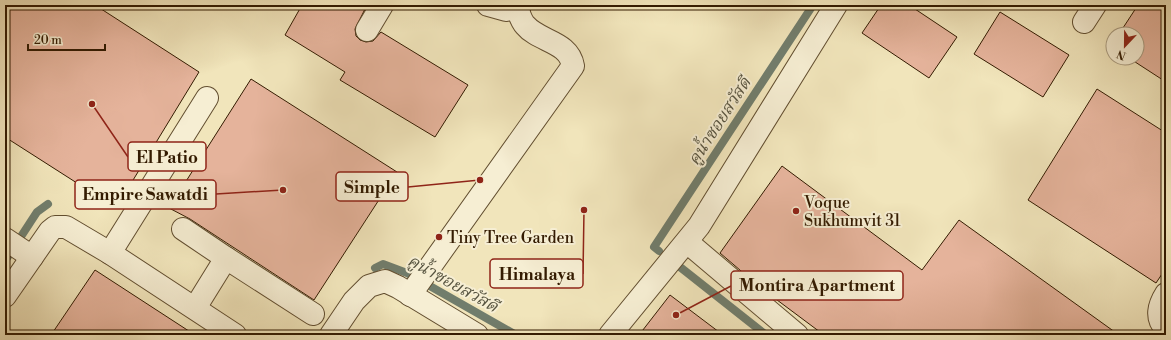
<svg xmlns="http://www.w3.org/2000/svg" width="1171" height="340" font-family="'Libre Bodoni','Noto Serif Thai',serif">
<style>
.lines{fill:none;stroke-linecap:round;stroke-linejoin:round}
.stream{stroke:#717d6c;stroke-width:8}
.building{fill:#e5b39b;stroke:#331b01}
.minor-casing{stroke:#624e30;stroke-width:24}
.minor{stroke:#f6eed3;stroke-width:22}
.poi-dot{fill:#8f2418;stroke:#f6eed3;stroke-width:1.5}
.labels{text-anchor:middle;stroke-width:4;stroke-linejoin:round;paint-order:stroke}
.poi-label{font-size:16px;fill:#331b01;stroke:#f6eed3;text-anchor:start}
.water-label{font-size:17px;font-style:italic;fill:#575440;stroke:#f6eed3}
.leader{fill:none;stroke:#8f2418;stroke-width:1.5}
.callout-dot{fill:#8f2418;stroke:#f6eed3;stroke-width:1.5}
.callout{fill:#f6eed3;stroke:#8f2418;stroke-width:1.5}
.callout-label{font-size:17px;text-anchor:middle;font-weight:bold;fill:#331b01}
</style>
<rect width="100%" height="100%" fill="#f1e5bb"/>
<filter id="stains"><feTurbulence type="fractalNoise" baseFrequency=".005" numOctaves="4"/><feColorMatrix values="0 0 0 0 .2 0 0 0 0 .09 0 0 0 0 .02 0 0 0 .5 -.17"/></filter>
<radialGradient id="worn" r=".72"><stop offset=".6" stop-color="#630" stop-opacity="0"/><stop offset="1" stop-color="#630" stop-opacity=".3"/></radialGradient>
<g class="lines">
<!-- stream -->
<g class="stream">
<path d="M659,251L654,247L813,5"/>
<path d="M5,261L37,212L48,204"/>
<path d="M680,267L766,335"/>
<path d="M375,268L383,264L407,273L516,335"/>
</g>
</g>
<!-- building -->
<g class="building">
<path d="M5,5H95L199,72L116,208L5,137Z"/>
<path d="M302,5H367L355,29L356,36L360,40L366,42L373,41L381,32L468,85L435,137L340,80L345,72L285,35Z"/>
<path d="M881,5H909L957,37L929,78L862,33Z"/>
<path d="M1138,5H1166V82L1129,58H1137V34H1119Z"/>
<path d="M1000,12L1069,55L1043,97L974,54Z"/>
<path d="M251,79L397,172L314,300L190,219L169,208Z"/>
<path d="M1097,89L1166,133V268L1156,283L1028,200Z"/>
<path d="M782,166L922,270L959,220L1119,335H824L761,288L720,253Z"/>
<path d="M95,270L195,335H51Z"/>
<path d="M670,295L723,335H639Z"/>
</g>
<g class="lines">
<defs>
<g id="minor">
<path d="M488,5L506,10L517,8L520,5"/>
<path d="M1084,22L1095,5"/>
<path d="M367,30L382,5"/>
<path d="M183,229L226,258"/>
<path d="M5,239L32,257"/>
<path d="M687,242L797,335"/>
<path d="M110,253L207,98"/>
<path d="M1166,294C1159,305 1155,318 1166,329"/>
<path d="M410,295L573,66C569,41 539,42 525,25C521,21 519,13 517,8"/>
<path d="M5,296L50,231L55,227H66L110,253L235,335"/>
<path d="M195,308L226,258L313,314"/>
<path d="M331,335L354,301L369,286L385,281L398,287L477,335"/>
<path d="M610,335L699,226L836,5"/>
</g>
</defs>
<!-- minor casing -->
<use href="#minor" class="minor-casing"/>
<!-- minor -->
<use href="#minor" class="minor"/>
</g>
<!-- markers -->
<g class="poi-dot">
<circle cx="796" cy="211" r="4"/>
<circle cx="439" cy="237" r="4"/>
</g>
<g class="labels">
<!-- poi labels -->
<g class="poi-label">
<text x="804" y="208">Voque<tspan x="804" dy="18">Sukhumvit 31</tspan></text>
<text x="447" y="243">Tiny Tree Garden</text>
</g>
<!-- water labels -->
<g class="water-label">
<text transform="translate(719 121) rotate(-57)" y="6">คูน้ำซอยสวัสดี</text>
<text transform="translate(453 283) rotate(29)" y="6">คูน้ำซอยสวัสดี</text>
</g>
</g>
<!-- callouts -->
<path class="leader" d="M92 104L128 157M480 180L408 187M283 190L216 194M584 210L583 274M676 315L731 286"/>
<g class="callout-dot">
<circle cx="92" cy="104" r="4"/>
<circle cx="480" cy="180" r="4"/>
<circle cx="283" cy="190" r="4"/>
<circle cx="584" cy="210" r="4"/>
<circle cx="676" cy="315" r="4"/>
</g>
<g class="callout">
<rect x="128" y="142" width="78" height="29" rx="4"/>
<rect x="336" y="172" width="72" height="29" rx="4"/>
<rect x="75" y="180" width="141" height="29" rx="4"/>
<rect x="490" y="259" width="93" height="29" rx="4"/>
<rect x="731" y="271" width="172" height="29" rx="4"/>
</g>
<g class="callout-label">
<text x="167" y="163">El Patio</text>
<text x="372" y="193">Simple</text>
<text x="145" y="200">Empire Sawatdi</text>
<text x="537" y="280">Himalaya</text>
<text x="817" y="291">Montira Apartment</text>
</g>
<!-- margin -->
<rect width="1171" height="340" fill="none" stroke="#f1e5bb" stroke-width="20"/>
<rect x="6" y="6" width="1159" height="328" fill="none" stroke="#331b01" stroke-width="2"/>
<rect x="10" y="10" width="1151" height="320" fill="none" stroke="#331b01"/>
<!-- north arrow -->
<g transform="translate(1125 46) rotate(202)"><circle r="19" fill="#f6eed3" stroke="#a89a7f"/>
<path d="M0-3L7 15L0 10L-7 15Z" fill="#8f2418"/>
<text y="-6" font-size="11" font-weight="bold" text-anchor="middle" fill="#331b01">N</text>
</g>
<!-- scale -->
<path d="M28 44v6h77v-6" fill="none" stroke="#331b01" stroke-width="2"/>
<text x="34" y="44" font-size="12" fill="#331b01" stroke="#f6eed3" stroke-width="3" paint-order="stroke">20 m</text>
<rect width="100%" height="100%" filter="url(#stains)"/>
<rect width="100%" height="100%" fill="url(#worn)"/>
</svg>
